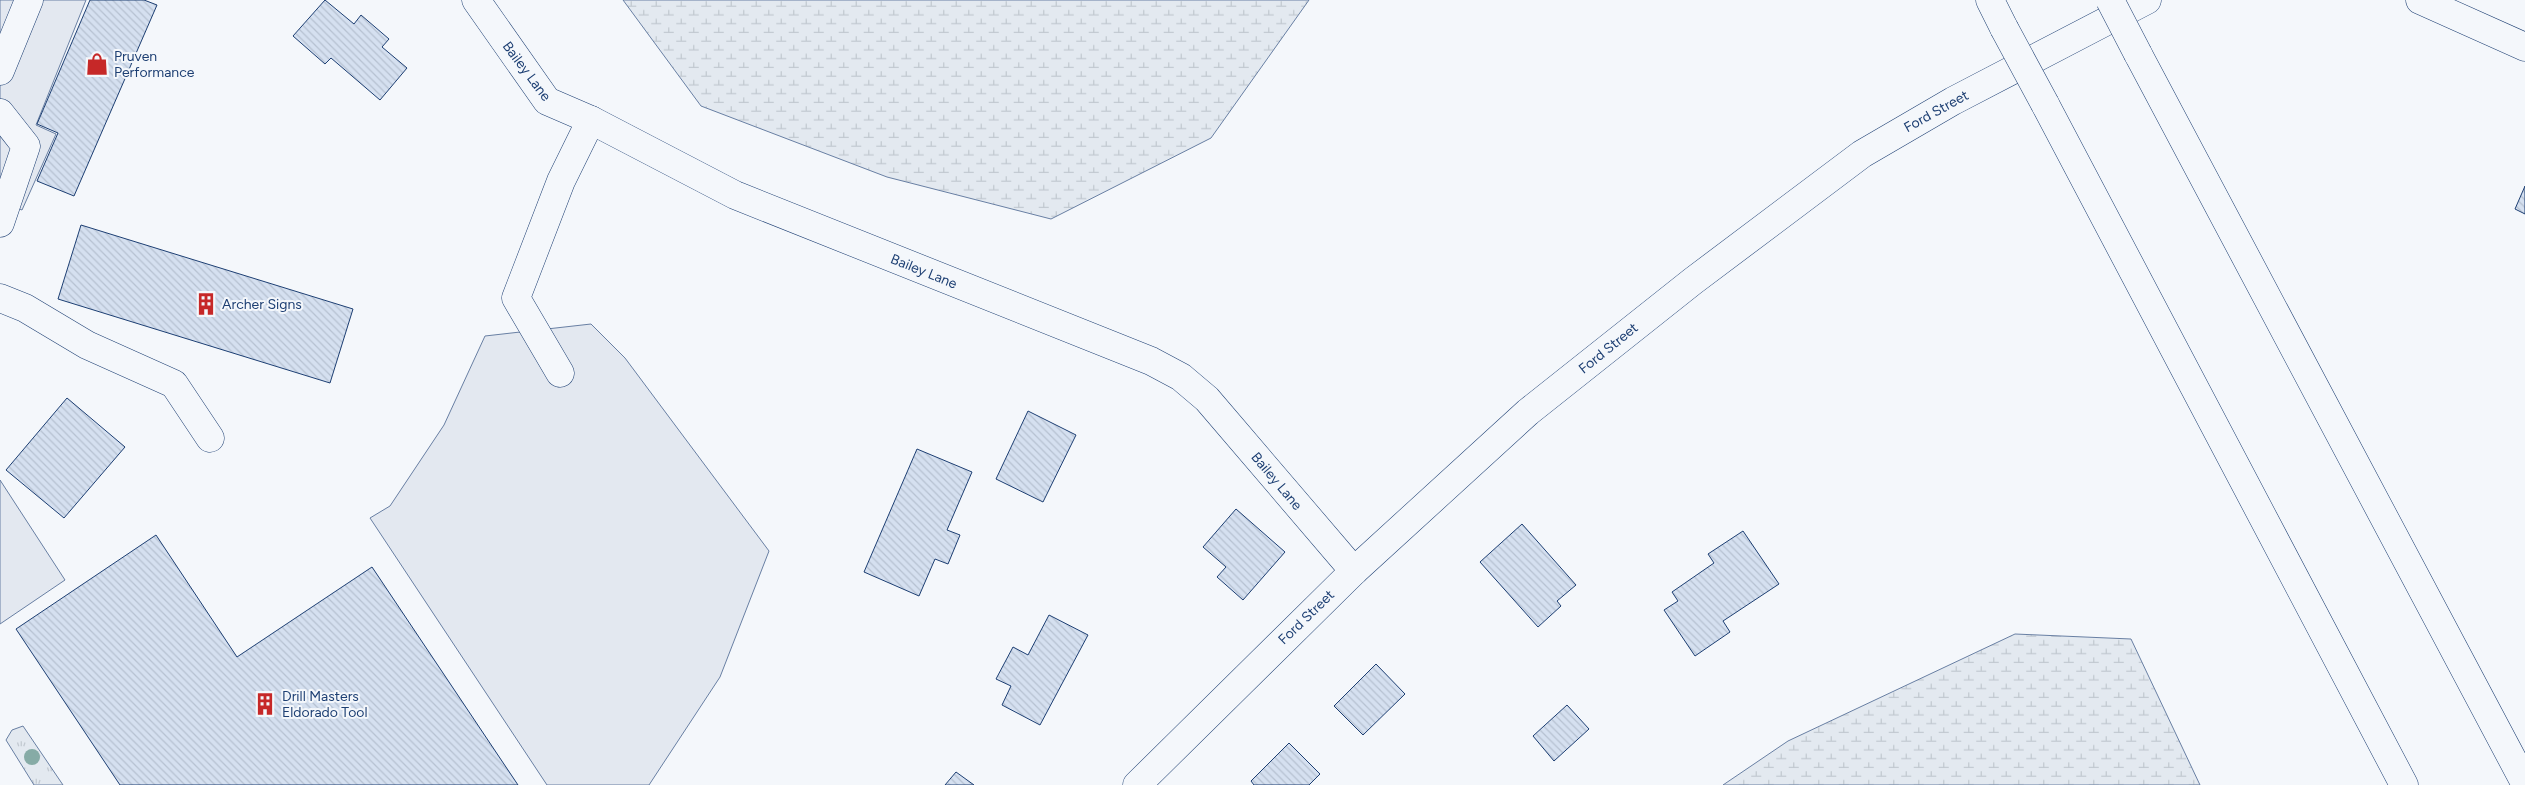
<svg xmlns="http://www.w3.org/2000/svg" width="2525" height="785" font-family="Figtree,sans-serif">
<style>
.grass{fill:url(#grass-tufts);stroke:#687fa3}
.wetland{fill:url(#wetland-marsh);stroke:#687fa3}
.parking{fill:#e3e8f0;stroke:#687fa3}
.building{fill:url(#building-back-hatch);stroke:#1d3f73}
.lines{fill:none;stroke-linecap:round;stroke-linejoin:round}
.minor-casing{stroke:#1d3f73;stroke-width:29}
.highway-casing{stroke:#1d3f73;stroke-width:29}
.minor{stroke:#f4f7fb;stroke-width:28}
.highway{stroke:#f4f7fb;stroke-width:28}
.highway-bridge-casing{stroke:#1d3f73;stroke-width:29;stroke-linecap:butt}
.highway-bridge{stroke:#f4f7fb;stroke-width:28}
.tree{fill:#86aba6}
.labels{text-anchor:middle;stroke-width:4;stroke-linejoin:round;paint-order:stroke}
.poi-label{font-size:14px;fill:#1d3f73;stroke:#f4f7fb;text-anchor:start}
.street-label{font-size:14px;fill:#1d3f73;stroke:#f4f7fb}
</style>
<defs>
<pattern id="grass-tufts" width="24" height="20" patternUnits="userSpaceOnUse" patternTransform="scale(1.25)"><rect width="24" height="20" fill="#e3e9f0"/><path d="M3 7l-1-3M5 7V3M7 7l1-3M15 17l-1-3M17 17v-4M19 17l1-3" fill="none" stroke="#c2c9d1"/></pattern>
<pattern id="wetland-marsh" width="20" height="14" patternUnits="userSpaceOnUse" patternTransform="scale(1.25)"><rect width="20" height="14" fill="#e3e9f0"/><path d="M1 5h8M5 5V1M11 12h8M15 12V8" fill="none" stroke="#c2c9d1"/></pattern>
<pattern id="building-back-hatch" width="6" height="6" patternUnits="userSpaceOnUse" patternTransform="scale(1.25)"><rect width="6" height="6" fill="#d5e0f0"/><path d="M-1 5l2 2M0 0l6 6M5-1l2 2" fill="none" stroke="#b6c1d1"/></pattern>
</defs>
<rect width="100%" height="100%" fill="#f4f7fb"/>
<!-- grass -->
<path class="grass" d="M23,726L63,785H34L6,740L12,730Z"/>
<!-- wetland -->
<g class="wetland">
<path d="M623,0H1309L1211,138L1051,219L887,177L701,106Z"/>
<path d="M2015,634L2131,639L2200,785H1723L1788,741Z"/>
</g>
<!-- parking -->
<g class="parking">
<path d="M0,0H86L36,125L56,134L22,210L0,201Z"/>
<path d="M591,324L625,358L769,551L720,677L649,785H547L370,518L390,506L444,425L485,336Z"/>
<path d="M0,480L65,580L0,624Z"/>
</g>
<!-- building -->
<g class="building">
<path d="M90,0H144L157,5L74,196L37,181L58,133L37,124Z"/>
<path d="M325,0L354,24L361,15L389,39L382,47L407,68L380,100L331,58L325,64L293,36Z"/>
<path d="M2525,186V214L2515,209Z"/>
<path d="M81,225L353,309L330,383L58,299Z"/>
<path d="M67,398L125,447L64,518L6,470Z"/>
<path d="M1028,411L1076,435L1043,502L996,479Z"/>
<path d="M917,449L972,472L947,530L960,535L948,564L935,559L919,596L864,572Z"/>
<path d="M1236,509L1285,552L1243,600L1217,577L1226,567L1203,547Z"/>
<path d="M1522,524L1576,585L1557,601L1561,606L1538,627L1480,562Z"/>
<path d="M1743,531L1779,584L1723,621L1730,632L1695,656L1664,610L1678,601L1672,592L1714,563L1708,554Z"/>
<path d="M156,535L237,657L372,567L518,785H120L16,629Z"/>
<path d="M1049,615L1088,635L1040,725L1002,705L1011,686L996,679L1013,647L1028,655Z"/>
<path d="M1376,664L1405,694L1363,735L1334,706Z"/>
<path d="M1567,705L1589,729L1554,761L1533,736Z"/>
<path d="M1289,743L1320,774L1309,785H1254L1251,781Z"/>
<path d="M956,772L974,785H945Z"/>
</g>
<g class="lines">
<defs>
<g id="minor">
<path d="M476,0L547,101L591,120L735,195L1151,361L1181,377L1207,399L1354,571"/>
<path d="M2420,0L2525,47"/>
<path d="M0,71L29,0"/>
<path d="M0,113L26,146L0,223"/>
<path d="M0,298L25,308L87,345L174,384L210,438"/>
<path d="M560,373L516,298L561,181L591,120"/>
<path d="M1137,785L1354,571L1528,412L1693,281L1862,154L1953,101L2147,0"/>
</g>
<g id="highway">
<path d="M1990,0L2004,28"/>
<path d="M2138,54L2525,783"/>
<path d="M2045,104L2404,785"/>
</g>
</defs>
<!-- minor casing -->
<use href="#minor" class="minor-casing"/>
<!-- highway casing -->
<use href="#highway" class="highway-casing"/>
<!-- minor -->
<use href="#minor" class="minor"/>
<!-- highway -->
<use href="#highway" class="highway"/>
<defs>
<g id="highway-bridge">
<path d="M2110,0L2138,54"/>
<path d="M2004,28L2045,104"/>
</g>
</defs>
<!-- highway-bridge casing -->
<use href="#highway-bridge" class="highway-bridge-casing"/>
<!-- highway-bridge -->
<use href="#highway-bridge" class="highway-bridge"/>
</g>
<!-- trees -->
<circle class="tree" cx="32" cy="757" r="8"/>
<!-- icons -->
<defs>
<symbol id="shop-bare" viewBox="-9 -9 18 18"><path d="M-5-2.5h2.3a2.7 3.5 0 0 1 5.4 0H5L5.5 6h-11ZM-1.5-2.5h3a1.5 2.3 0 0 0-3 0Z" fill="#c62828" stroke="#f4f7fb" stroke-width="2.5" paint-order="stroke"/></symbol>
<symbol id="building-bare" viewBox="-9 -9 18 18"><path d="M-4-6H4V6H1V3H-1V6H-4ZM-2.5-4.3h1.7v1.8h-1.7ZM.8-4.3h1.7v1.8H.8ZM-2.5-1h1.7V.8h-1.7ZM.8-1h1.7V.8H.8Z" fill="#c62828" stroke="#f4f7fb" stroke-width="2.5" paint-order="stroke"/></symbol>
</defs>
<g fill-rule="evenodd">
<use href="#shop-bare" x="81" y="48" width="32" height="32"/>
<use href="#building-bare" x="190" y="288" width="32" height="32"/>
<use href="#building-bare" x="249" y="688" width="32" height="32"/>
</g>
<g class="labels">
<!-- poi labels -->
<g class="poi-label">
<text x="114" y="61">Pruven<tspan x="114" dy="16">Performance</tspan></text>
<text x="222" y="309">Archer Signs</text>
<text x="282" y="701">Drill Masters<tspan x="282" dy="16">Eldorado Tool</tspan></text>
</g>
<!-- street labels -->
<g class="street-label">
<text transform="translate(527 71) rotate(53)" y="5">Bailey Lane</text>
<text transform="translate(1936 111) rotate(-29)" y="5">Ford Street</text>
<text transform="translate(924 271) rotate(22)" y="5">Bailey Lane</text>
<text transform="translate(1608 348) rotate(-39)" y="5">Ford Street</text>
<text transform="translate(1277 481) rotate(50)" y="5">Bailey Lane</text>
<text transform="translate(1306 617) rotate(-44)" y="5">Ford Street</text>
</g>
</g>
</svg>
